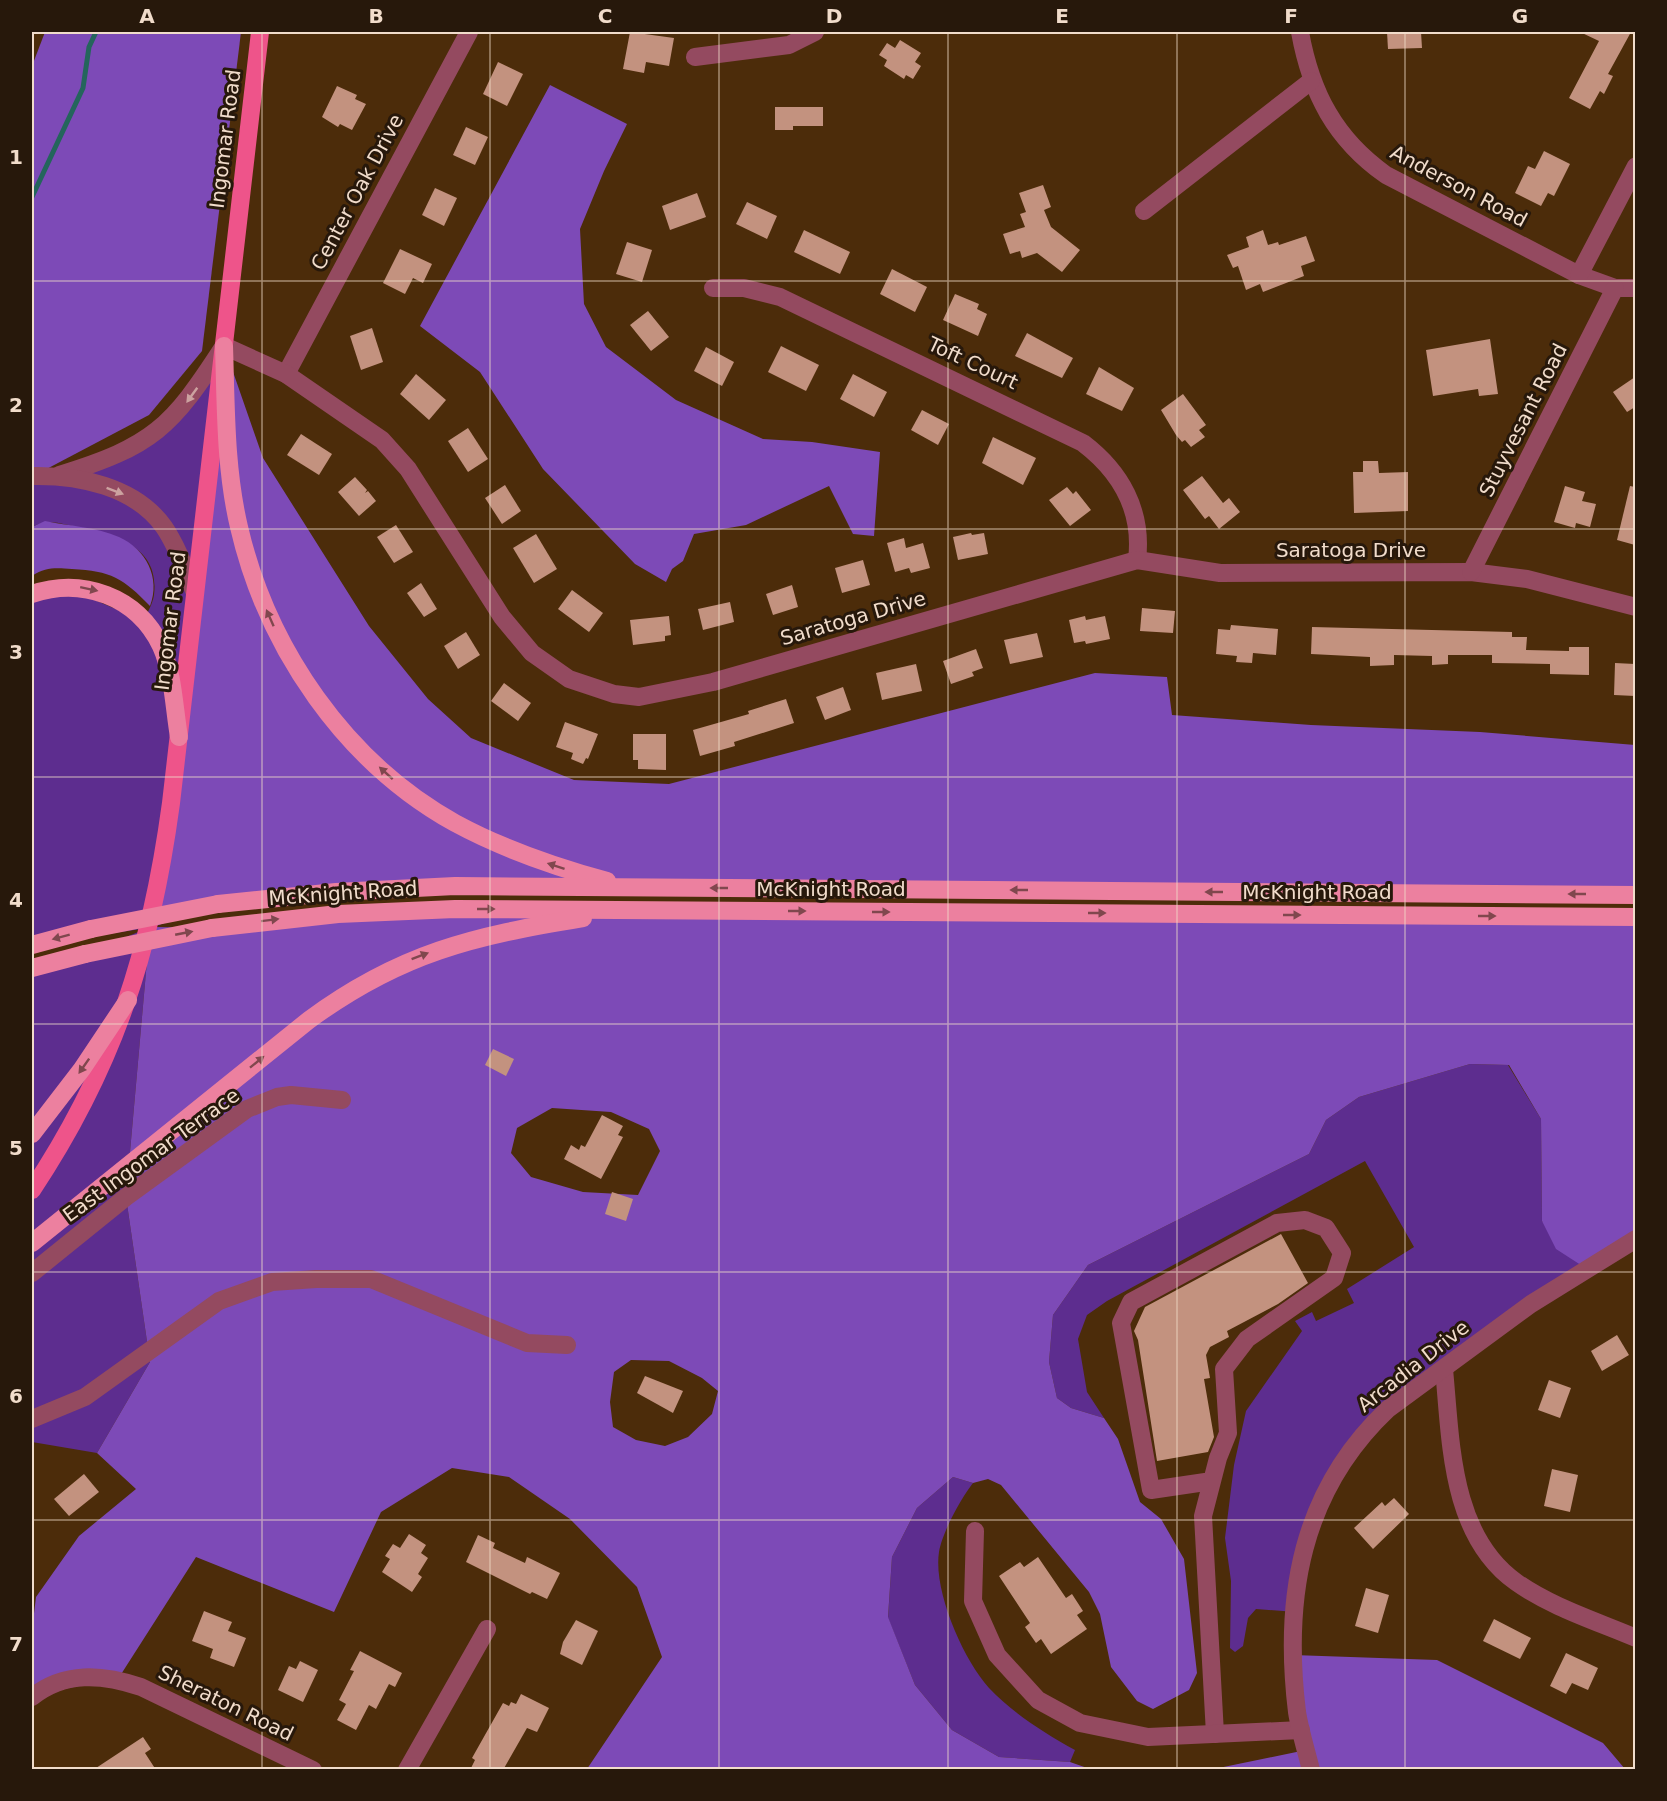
<svg xmlns="http://www.w3.org/2000/svg" width="1667" height="1801" font-family="'DejaVu Sans',sans-serif">
<style>
.green{fill:#5d2d8f}
.forest{fill:#7d4ab7;fill-rule:evenodd}
.lines{fill:none;stroke-linecap:round;stroke-linejoin:round}
.stream{stroke:#24655c;stroke-width:5}
.building{fill:#c3927f}
.minor{stroke:#944a60;stroke-width:18}
.major{stroke:#ee548a;stroke-width:18}
.highway{stroke:#ec809f;stroke-width:18}
.highway-bridge{stroke:#ec809f;stroke-width:18}
.oneway{fill:#cca2a0}
.oneway2{fill:#80474e}
.grid{fill:none;stroke:#f1dccb;stroke-width:1.5;stroke-opacity:0.55}
.labels{text-anchor:middle;stroke-width:6;stroke-linejoin:round;paint-order:stroke}
.street-label{font-size:20px;fill:#f1dccb;stroke:#27180b}
.neatline{fill:none;stroke:#f1dccb;stroke-width:2}
.grid-label{font-size:20px;text-anchor:middle;font-weight:bold;fill:#f1dccb}
</style>
<rect width="100%" height="100%" fill="#4c2c0a"/>
<!-- green -->
<g class="green">
<path d="M224,346L150,927L126,1197L150,1362L97,1453L32,1442V968L85,954L148,928L32,945V594L64,587L144,621C147,613 153,603 154,595C160,547 117,536 81,528C61,524 50,518 32,527V471L59,475L136,447Z"/>
<path d="M1470,1064L1508,1065L1541,1119L1542,1221L1587,1269L1388,1409L1326,1489L1296,1612L1256,1609L1248,1618L1243,1646L1235,1652L1230,1648L1231,1581L1225,1538L1234,1465L1246,1411L1302,1331L1295,1321L1312,1312L1316,1321L1354,1303L1347,1289L1414,1247L1365,1161L1107,1301L1087,1315L1078,1339L1087,1392L1104,1418L1071,1408L1057,1398L1049,1362L1053,1315L1088,1265L1309,1154L1326,1120L1359,1097Z"/>
<path d="M953,1477L973,1483C961,1498 942,1533 939,1552C933,1591 963,1659 989,1688C1014,1714 1043,1732 1075,1750L1070,1762L999,1757L952,1730L915,1685L888,1618L892,1557L917,1508Z"/>
</g>
<!-- forest -->
<g class="forest">
<path d="M45,32H241L202,351L149,415L39,473L32,471V66Z"/>
<path d="M550,85L627,124L604,171L580,229L584,304L606,347L676,400L763,439L812,442L880,452L874,536L853,534L829,486L746,525L694,534L683,561L672,569L666,582L635,564L543,469L480,372L420,326Z"/>
<path d="M224,346L263,458L369,626L428,699L471,738L574,780L669,784L1095,673L1167,677L1172,715L1311,725L1480,732L1635,745V895L455,886L218,904L153,927L212,928L338,914L1635,917V1239L1587,1269L1556,1249L1542,1221L1541,1119L1509,1065L1470,1064L1359,1097L1326,1120L1309,1154L1088,1265L1053,1315L1049,1362L1057,1398L1071,1408L1104,1418L1118,1439L1140,1502L1161,1519L1184,1559L1197,1673L1189,1690L1153,1709L1137,1701L1111,1667L1100,1614L1089,1592L1001,1485L988,1479L973,1483L953,1477L917,1508L892,1557L888,1617L915,1685L952,1730L999,1757L1070,1762L1090,1769H587L662,1657L637,1587L570,1519L509,1477L452,1468L381,1512L334,1612L196,1557L118,1679L35,1694L32,1684V1630L36,1597L79,1536L136,1489L97,1453L150,1362L126,1197L150,927ZM552,1108L611,1112L649,1129L660,1151L638,1195L583,1192L531,1177L511,1153L517,1128ZM631,1360L669,1361L702,1378L718,1391L712,1414L688,1437L665,1446L636,1440L613,1427L610,1402L614,1372Z"/>
<path d="M45,521C68,526 97,527 119,537C146,549 161,578 150,606C123,578 111,571 72,569C55,568 46,567 32,576V527Z"/>
<path d="M1293,1655L1437,1660L1603,1743L1625,1769L1209,1770L1306,1750Z"/>
</g>
<g class="lines">
<!-- stream -->
<path class="stream" d="M32,197L83,88L89,47L96,32"/>
</g>
<!-- building -->
<g class="building">
<path d="M630,32L674,38L669,66L646,62L644,73L623,69Z"/>
<path d="M1387,32H1421L1422,48L1388,49Z"/>
<path d="M1580,32H1631L1608,74L1613,76L1604,94L1600,91L1590,109L1569,98L1599,41Z"/>
<path d="M900,40L921,53L915,62L921,66L913,79L906,75L904,79L884,66L887,60L879,55L887,43L895,48Z"/>
<path d="M498,62L523,74L507,106L483,94Z"/>
<path d="M337,86L357,95L355,99L366,104L352,130L340,124L338,127L322,117Z"/>
<path d="M775,107H823V126H793V130H775Z"/>
<path d="M466,127L488,137L475,165L453,155Z"/>
<path d="M1544,151L1570,164L1554,196L1548,193L1541,206L1515,193L1528,166L1535,169Z"/>
<path d="M1043,185L1051,207L1044,210L1051,227L1080,250L1062,272L1037,253L1022,258L1020,251L1010,254L1003,234L1025,227L1020,214L1026,212L1019,193Z"/>
<path d="M435,188L457,198L444,226L422,215Z"/>
<path d="M697,193L706,217L670,230L662,206Z"/>
<path d="M747,202L777,216L767,239L736,224Z"/>
<path d="M804,230L850,252L840,274L794,252Z"/>
<path d="M1263,230L1268,245L1278,242L1279,245L1306,236L1315,261L1301,266L1304,276L1263,292L1260,284L1246,290L1238,266L1233,268L1227,255L1249,247L1246,237Z"/>
<path d="M627,242L652,250L642,282L616,274Z"/>
<path d="M400,249L432,264L423,283L413,278L405,294L383,283Z"/>
<path d="M892,269L927,287L915,312L880,294Z"/>
<path d="M955,294L979,304L977,309L987,314L978,336L943,320Z"/>
<path d="M648,311L669,337L651,351L630,325Z"/>
<path d="M372,328L383,362L361,370L350,336Z"/>
<path d="M1027,333L1073,358L1062,378L1015,356Z"/>
<path d="M1490,339L1498,394L1479,396L1478,389L1433,396L1426,350Z"/>
<path d="M781,346L819,365L806,391L768,372Z"/>
<path d="M706,347L734,362L722,386L694,371Z"/>
<path d="M1099,367L1134,388L1122,411L1086,394Z"/>
<path d="M416,374L446,400L429,420L400,394Z"/>
<path d="M853,374L887,392L874,417L840,399Z"/>
<path d="M1635,377V407L1627,412L1613,392Z"/>
<path d="M1183,394L1206,425L1199,430L1205,437L1191,447L1185,440L1182,442L1176,435L1161,410Z"/>
<path d="M922,410L949,424L938,445L911,430Z"/>
<path d="M468,428L488,459L468,472L448,441Z"/>
<path d="M301,434L332,454L319,475L287,455Z"/>
<path d="M993,437L1036,458L1023,485L982,463Z"/>
<path d="M1363,461H1378L1379,473L1408,472V511L1354,513L1353,472H1363Z"/>
<path d="M1202,476L1223,503L1229,498L1240,512L1219,529L1209,516L1205,519L1183,490Z"/>
<path d="M355,477L367,490L365,493L368,491L376,501L359,516L338,492Z"/>
<path d="M505,485L521,511L502,524L485,498Z"/>
<path d="M1565,486L1585,492L1582,501L1596,504L1590,527L1576,523L1575,528L1554,522Z"/>
<path d="M1630,486L1635,487V545L1617,540Z"/>
<path d="M1067,487L1073,494L1076,491L1091,510L1070,526L1049,500Z"/>
<path d="M396,525L413,552L394,563L377,537Z"/>
<path d="M971,533L972,535L984,533L988,554L958,560L953,537Z"/>
<path d="M536,534L557,569L534,583L513,548Z"/>
<path d="M904,538L906,548L923,543L930,568L911,573L909,568L895,572L887,543Z"/>
<path d="M863,560L870,585L842,593L835,568Z"/>
<path d="M421,583L437,609L424,617L407,593Z"/>
<path d="M792,585L798,607L773,615L766,594Z"/>
<path d="M572,590L603,613L589,632L558,609Z"/>
<path d="M730,602L734,622L703,630L698,609Z"/>
<path d="M1142,608L1175,611L1173,633L1140,631Z"/>
<path d="M669,616L671,635L665,636V641L633,645L630,620Z"/>
<path d="M1085,616L1086,620L1105,616L1110,639L1086,644L1085,641L1074,643L1069,620Z"/>
<path d="M1231,625L1278,629L1276,655L1253,653L1252,663L1236,662L1237,656L1216,654L1218,629L1230,630Z"/>
<path d="M1312,627L1512,632V637H1527L1526,650L1569,651V647H1589V675L1550,674V664L1492,663V655H1448V664L1432,665V656L1394,655V665L1370,666V657L1311,654Z"/>
<path d="M466,632L480,655L458,669L444,646Z"/>
<path d="M1037,633L1043,657L1010,664L1004,640Z"/>
<path d="M976,649L983,668L972,672L974,676L951,684L943,661Z"/>
<path d="M1615,663L1635,664V696L1614,695Z"/>
<path d="M916,664L922,691L882,700L876,673Z"/>
<path d="M504,683L531,703L518,721L491,701Z"/>
<path d="M843,687L851,710L825,720L816,697Z"/>
<path d="M786,699L794,723L734,742L735,746L700,756L693,730L749,714L748,711Z"/>
<path d="M565,722L598,734L588,759L586,758L583,764L571,759L573,753L556,747Z"/>
<path d="M633,734H666V770L638,769V760H633Z"/>
<path d="M493,1049L514,1059L506,1076L485,1065Z"/>
<path d="M602,1115L623,1126L618,1135L623,1137L601,1179L564,1159L571,1145L579,1150L581,1145L585,1147Z"/>
<path d="M612,1192L633,1199L626,1221L605,1214Z"/>
<path d="M1281,1234L1308,1283L1278,1304L1227,1331L1229,1337L1210,1347L1206,1355L1210,1378L1204,1379L1214,1437L1208,1452L1157,1461L1138,1340L1134,1331L1145,1307Z"/>
<path d="M1617,1335L1629,1355L1602,1371L1591,1351Z"/>
<path d="M645,1376L683,1391L673,1413L637,1393Z"/>
<path d="M1549,1380L1571,1388L1560,1418L1538,1410Z"/>
<path d="M1552,1469L1578,1475L1570,1512L1544,1506Z"/>
<path d="M84,1474L99,1492L69,1516L54,1499Z"/>
<path d="M1394,1498L1409,1514L1373,1549L1354,1528L1382,1502L1385,1506Z"/>
<path d="M409,1534L426,1545L421,1553L428,1558L418,1574L422,1577L412,1592L382,1572L390,1559L385,1556L393,1544L400,1548Z"/>
<path d="M478,1535L495,1543L493,1548L525,1563L527,1557L560,1573L547,1599L532,1592L530,1594L466,1562Z"/>
<path d="M1038,1557L1066,1598L1072,1594L1083,1611L1077,1615L1087,1629L1051,1654L1041,1639L1036,1643L1025,1627L1030,1623L999,1576L1020,1562L1024,1567Z"/>
<path d="M1366,1588L1389,1595L1378,1633L1355,1626Z"/>
<path d="M204,1611L232,1622L228,1631L246,1638L234,1667L210,1658L213,1649L192,1641Z"/>
<path d="M1494,1619L1531,1638L1520,1659L1483,1641Z"/>
<path d="M576,1620L598,1631L582,1665L560,1654L563,1642Z"/>
<path d="M360,1651L402,1673L395,1687L389,1684L376,1709L369,1705L356,1730L337,1720L346,1704L339,1700L354,1671L350,1670Z"/>
<path d="M1566,1653L1598,1668L1588,1690L1572,1683L1566,1694L1550,1686Z"/>
<path d="M300,1661L318,1670L303,1702L278,1690L289,1666L296,1669Z"/>
<path d="M521,1694L549,1708L537,1732L527,1728L503,1770H470L475,1760L472,1758L503,1703L509,1706L511,1702L516,1704Z"/>
<path d="M143,1737L151,1749L145,1753L156,1770H93Z"/>
</g>
<g class="lines">
<!-- minor -->
<g class="minor">
<path d="M1300,32C1311,93 1335,139 1386,175L1579,275L1615,288H1636"/>
<path d="M695,57L789,45L815,32"/>
<path d="M1144,211L1311,81"/>
<path d="M1579,275L1636,166"/>
<path d="M713,288H744L780,297L1083,443C1121,472 1143,511 1137,560"/>
<path d="M286,374L469,32"/>
<path d="M59,475C153,446 171,428 224,346L286,374L382,440L408,469L502,617L532,653L569,679L614,694L639,697L713,682L1137,560L1220,573L1471,572L1527,579L1636,607"/>
<path d="M32,476C78,475 135,486 164,527C177,546 186,571 195,593"/>
<path d="M1471,572L1615,288"/>
<path d="M32,1273L126,1197L247,1109L277,1097L291,1095L342,1100"/>
<path d="M1444,1369C1451,1441 1450,1535 1516,1582C1551,1607 1596,1621 1636,1638"/>
<path d="M32,1419L85,1397L219,1301L272,1282L316,1279H371L527,1343L567,1345"/>
<path d="M1212,1481L1151,1490L1121,1323L1131,1302L1277,1223L1305,1220L1326,1228L1342,1253L1334,1278L1247,1339L1224,1369L1228,1433L1218,1458L1203,1516L1215,1734"/>
<path d="M975,1531L973,1601L997,1655L1038,1700L1080,1723L1148,1737L1301,1730"/>
<path d="M32,1697C65,1671 102,1674 141,1687L313,1770"/>
<path d="M407,1770L487,1629"/>
<path d="M1311,1770C1306,1750 1300,1731 1297,1712C1283,1597 1301,1491 1388,1409L1531,1304L1636,1239"/>
</g>
<!-- major -->
<path class="major" d="M32,1190C115,1065 151,951 171,803L260,32"/>
<!-- highway -->
<g class="highway">
<path d="M224,346C226,406 225,468 239,527C267,648 345,762 455,823C503,849 555,867 607,881"/>
<path d="M32,594C82,577 137,596 161,646C173,672 174,707 179,737"/>
<path d="M218,904L336,892L455,886L1636,895"/>
<path d="M212,928L338,914L455,909L1636,917"/>
<path d="M32,945L91,929"/>
<path d="M32,968L85,954"/>
<path d="M32,1134L82,1069L128,1000"/>
<path d="M32,1243L309,1020C400,953 473,936 583,918"/>
</g>
<!-- highway-bridge -->
<g class="highway-bridge">
<path d="M91,929L218,904"/>
<path d="M85,954L212,928"/>
</g>
</g>
<!-- one-way arrows -->
<defs><path id="oneway-solid" d="M-6-.8H1V-3.2L6.5 0L1 3.2V.8H-6Z" transform="scale(1.5)"/></defs>
<g class="oneway">
<use href="#oneway-solid" transform="translate(192 395) rotate(126)"/>
<use href="#oneway-solid" transform="translate(115 491) rotate(21)"/>
</g>
<g class="oneway2">
<use href="#oneway-solid" transform="translate(89 589) rotate(12)"/>
<use href="#oneway-solid" transform="translate(270 618) rotate(-114)"/>
<use href="#oneway-solid" transform="translate(386 773) rotate(-138)"/>
<use href="#oneway-solid" transform="translate(556 866) rotate(-162)"/>
<use href="#oneway-solid" transform="translate(719 888) rotate(-180)"/>
<use href="#oneway-solid" transform="translate(1019 890) rotate(-180)"/>
<use href="#oneway-solid" transform="translate(1214 892) rotate(-180)"/>
<use href="#oneway-solid" transform="translate(1577 894) rotate(-180)"/>
<use href="#oneway-solid" transform="translate(486 909)"/>
<use href="#oneway-solid" transform="translate(797 911)"/>
<use href="#oneway-solid" transform="translate(881 912)"/>
<use href="#oneway-solid" transform="translate(1097 913)"/>
<use href="#oneway-solid" transform="translate(1292 915)"/>
<use href="#oneway-solid" transform="translate(1487 916)"/>
<use href="#oneway-solid" transform="translate(270 920) rotate(-7)"/>
<use href="#oneway-solid" transform="translate(184 933) rotate(-11)"/>
<use href="#oneway-solid" transform="translate(61 937) rotate(165)"/>
<use href="#oneway-solid" transform="translate(420 956) rotate(-21)"/>
<use href="#oneway-solid" transform="translate(257 1062) rotate(-39)"/>
<use href="#oneway-solid" transform="translate(84 1066) rotate(125)"/>
</g>
<!-- grid -->
<path class="grid" d="M262,32V1770M490,32V1770M719,32V1770M948,32V1770M1177,32V1770M1405,32V1770M32,281H1636M32,529H1636M32,777H1636M32,1024H1636M32,1272H1636M32,1520H1636"/>
<g class="labels">
<!-- street labels -->
<g class="street-label">
<text transform="translate(225 139) rotate(-83)" y="7">Ingomar Road</text>
<text transform="translate(1459 186) rotate(28)" y="7">Anderson Road</text>
<text transform="translate(357 192) rotate(-62)" y="7">Center Oak Drive</text>
<text transform="translate(973 363) rotate(25)" y="7">Toft Court</text>
<text transform="translate(1523 420) rotate(-63)" y="7">Stuyvesant Road</text>
<text x="1351" y="557">Saratoga Drive</text>
<text transform="translate(853 618) rotate(-16)" y="7">Saratoga Drive</text>
<text transform="translate(170 621) rotate(-83)" y="7">Ingomar Road</text>
<text x="831" y="896">McKnight Road</text>
<text x="1317" y="899">McKnight Road</text>
<text transform="translate(343 893) rotate(-4)" y="7">McKnight Road</text>
<text transform="translate(151 1155) rotate(-36)" y="7">East Ingomar Terrace</text>
<text transform="translate(1413 1366) rotate(-38)" y="7">Arcadia Drive</text>
<text transform="translate(226 1703) rotate(26)" y="7">Sheraton Road</text>
</g>
</g>
<!-- border -->
<rect width="1667" height="1801" fill="none" stroke="#27180b" stroke-width="66"/>
<rect x="33" y="33" width="1601" height="1735" class="neatline"/>
<g class="grid-label">
<text x="147" y="23">A</text>
<text x="376" y="23">B</text>
<text x="605" y="23">C</text>
<text x="834" y="23">D</text>
<text x="1062" y="23">E</text>
<text x="1291" y="23">F</text>
<text x="1520" y="23">G</text>
<text x="16" y="164">1</text>
<text x="16" y="412">2</text>
<text x="16" y="659">3</text>
<text x="16" y="907">4</text>
<text x="16" y="1155">5</text>
<text x="16" y="1403">6</text>
<text x="16" y="1651">7</text>
</g>
</svg>
